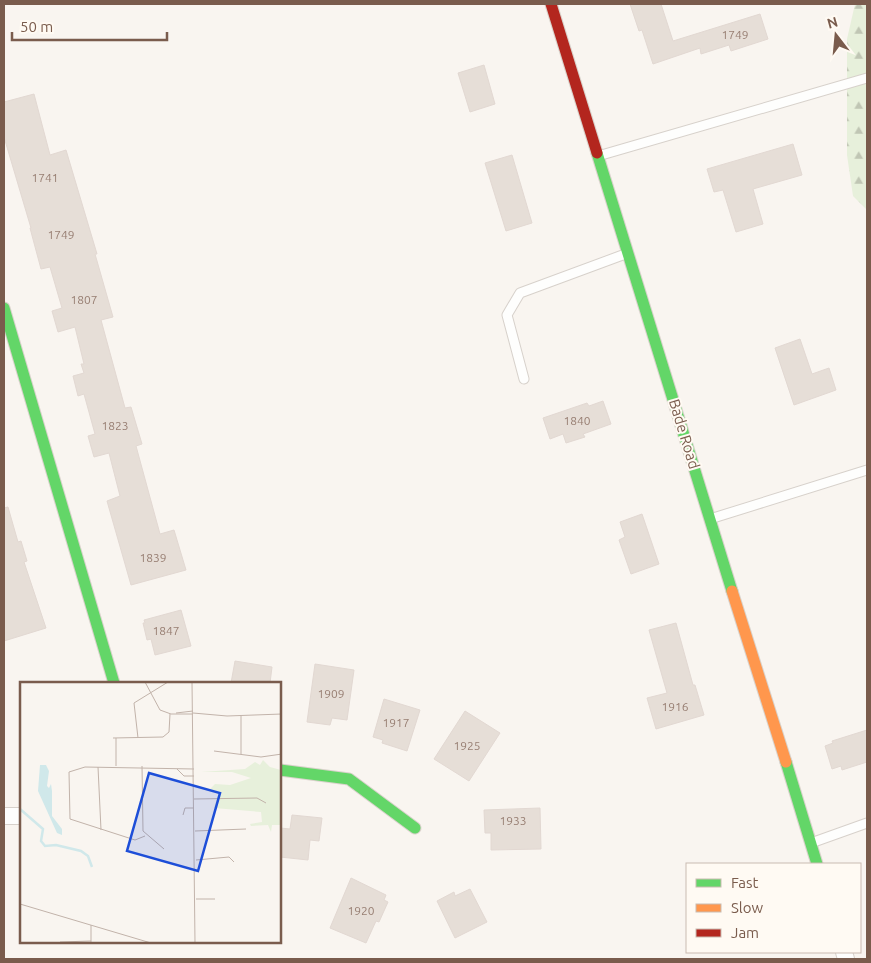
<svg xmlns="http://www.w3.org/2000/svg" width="871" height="963" font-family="Ubuntu,sans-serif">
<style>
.forest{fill:url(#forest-firs)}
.building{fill:#e6ded7;stroke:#e2d8d2}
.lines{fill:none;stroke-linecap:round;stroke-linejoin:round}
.lane-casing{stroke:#d7d1cb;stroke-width:11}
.street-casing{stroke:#d7d1cb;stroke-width:18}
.fast-casing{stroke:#d9d2cb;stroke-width:13}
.slow-casing{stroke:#d9d2cb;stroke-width:13}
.jam-casing{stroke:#d9d2cb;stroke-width:13}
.lane{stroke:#fefefd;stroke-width:9}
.street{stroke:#fefefd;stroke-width:16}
.fast{stroke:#63d668;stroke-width:11}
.slow{stroke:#ff974d;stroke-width:11}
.jam{stroke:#b3261e;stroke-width:11}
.labels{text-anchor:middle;stroke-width:4;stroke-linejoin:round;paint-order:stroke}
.number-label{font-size:12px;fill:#977e72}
.street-label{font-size:15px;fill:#7a5c4d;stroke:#fffaf3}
.inset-river{fill:none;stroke:#d0e8ea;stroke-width:2.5}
.inset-road{fill:none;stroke:#c2b3aa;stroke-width:1}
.view{fill:#1d4ed8;fill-opacity:0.15;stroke:#1d4ed8;stroke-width:2.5}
.inset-edge{fill:none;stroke:#7a5c4d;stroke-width:2.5}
</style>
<defs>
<pattern id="forest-firs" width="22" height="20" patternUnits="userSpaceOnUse" patternTransform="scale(1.25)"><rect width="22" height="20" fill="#e7f0db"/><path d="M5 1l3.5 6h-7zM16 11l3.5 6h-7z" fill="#c0c6b4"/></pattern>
</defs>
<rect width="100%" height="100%" fill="#f9f5f0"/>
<!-- forest -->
<path class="forest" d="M855,4H867V210L853,196L847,155V39Z"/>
<!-- building -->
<g class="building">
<path d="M630,4H661L673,41L760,14L768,39L731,51L729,45L701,54L700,48L653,64L642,30L639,31Z"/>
<path d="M484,65L495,104L470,112L458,73Z"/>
<path d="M34,94L50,155L66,150L97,254H95L113,317L101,320L125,408L131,407L142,444L136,446L160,534L174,530L186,570L131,585L107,501L120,496L109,453L94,457L88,436L95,434L84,394L78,396L73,376L84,373L81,364H84L75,327L58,332L52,311L62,308L50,267L41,269L30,228H31L4,137V102Z"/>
<path d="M793,144L802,175L753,189L763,224L736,232L723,190L714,192L707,169Z"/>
<path d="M512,155L532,223L506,231L485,163Z"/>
<path d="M800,339L812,374L829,368L836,390L794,405L775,348Z"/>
<path d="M603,401L611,424L583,434L585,437L566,443L563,434L550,439L543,418L587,403L589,406Z"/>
<path d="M8,507L18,542L21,541L27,561L24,562L46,628L4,641V508Z"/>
<path d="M642,514L659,564L631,574L619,540L625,537L620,522Z"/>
<path d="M181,610L191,646L155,655L151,639L147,640L143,623H145L144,620Z"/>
<path d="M676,623L693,685H695L704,715L656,729L647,698L667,693L649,630Z"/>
<path d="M235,661L272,667L270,683H231Z"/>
<path d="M315,664L354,670L347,720L332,718L330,725L307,722Z"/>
<path d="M384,699L420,710L407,751L382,743L383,740L373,737Z"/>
<path d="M465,711L500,733L469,781L434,759Z"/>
<path d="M867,730V762L842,770L841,766L832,769L825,746L833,743L832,741Z"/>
<path d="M540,808L541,849L491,850V833H485L484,810Z"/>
<path d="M292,815L322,818L319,841L310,840L308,860L280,857V828L290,829Z"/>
<path d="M351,878L386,895L384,900L388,902L379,922L376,921L366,943L330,928Z"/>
<path d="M470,889L487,922L455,938L437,901L454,892L455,896Z"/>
</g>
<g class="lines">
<defs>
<g id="lane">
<path d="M598,156L867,78"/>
<path d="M524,379L507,315L520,293L628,253"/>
<path d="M710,519L867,470"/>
<path d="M811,843L867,823"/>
</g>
<g id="street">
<path d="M4,816H21"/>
<path d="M844,952L846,959"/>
</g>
<g id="fast">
<path d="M597,153L732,591"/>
<path d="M4,308L114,683"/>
<path d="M786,762L817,864"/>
<path d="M280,770L349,779L415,828"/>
</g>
<path id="slow" d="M732,591L786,762"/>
<path id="jam" d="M551,4L597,153"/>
</defs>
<!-- lane casing -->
<use href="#lane" class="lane-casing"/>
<!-- street casing -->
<use href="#street" class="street-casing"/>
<!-- fast casing -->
<use href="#fast" class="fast-casing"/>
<!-- slow casing -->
<use href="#slow" class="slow-casing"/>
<!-- jam casing -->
<use href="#jam" class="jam-casing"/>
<!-- lane -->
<use href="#lane" class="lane"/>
<!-- street -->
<use href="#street" class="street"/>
<!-- fast -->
<use href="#fast" class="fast"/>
<!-- slow -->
<use href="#slow" class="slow"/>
<!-- jam -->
<use href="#jam" class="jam"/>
</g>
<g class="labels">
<!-- number labels -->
<g class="number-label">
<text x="735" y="39">1749</text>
<text x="45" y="182">1741</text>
<text x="61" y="239">1749</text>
<text x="84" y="304">1807</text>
<text x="577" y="425">1840</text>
<text x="115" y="430">1823</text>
<text x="153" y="562">1839</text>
<text x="166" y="635">1847</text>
<text x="331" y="698">1909</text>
<text x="675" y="711">1916</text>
<text x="396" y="727">1917</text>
<text x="467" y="750">1925</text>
<text x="513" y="825">1933</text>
<text x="361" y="915">1920</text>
</g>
<!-- street labels -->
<g class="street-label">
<text transform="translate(684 434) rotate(73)" y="5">Bade Road</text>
</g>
</g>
<!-- overview -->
<g transform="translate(20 682)">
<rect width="261" height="261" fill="#f9f5f0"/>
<path d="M243,78L250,85L261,88V143H252L251,150L248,143L231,144L230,142L242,140L241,130L194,126L199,110L190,107L195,102L210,103L231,96L212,90H181L225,87L235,80L240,83Z" fill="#e7f0db"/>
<path d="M20,83H26L29,89L27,104L29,106L31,102L32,109V134L42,147V153L37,151L18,109Z" fill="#d0e8ea"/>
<path class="inset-river" d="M0,127L23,147L21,159L25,164L36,163L61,169L68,174L72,185"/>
<path class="inset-road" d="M125,0L140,28L151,32H173M172,0L175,261M156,31L173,29M173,31L207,34L262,32M221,34V72M93,56L143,55L149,50L150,32M96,56V84M118,56L114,21L148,0M194,69L241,75L262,72M122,84L123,149L144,167M78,85L81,148M157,87L164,94H174M174,117L237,116L246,121M163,133L165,126H174M175,149L226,147M125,154L115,158L50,137L49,90L65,85L174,87M176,178L209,175L214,180M176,217H195M0,222L131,261M71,243V261M40,260L71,259"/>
<path class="view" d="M129,91L200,111L178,189L107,169Z"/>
<rect width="261" height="261" class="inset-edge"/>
</g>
<!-- border -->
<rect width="871" height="963" fill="none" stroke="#7a5c4d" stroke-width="10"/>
<!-- legend -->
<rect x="686" y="863" width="175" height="90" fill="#fffaf3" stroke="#cabbb1"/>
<rect x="696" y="879" width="25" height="8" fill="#63d668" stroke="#cabbb1"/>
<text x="731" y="888" font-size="15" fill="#7a5c4d">Fast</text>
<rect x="696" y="904" width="25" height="8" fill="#ff974d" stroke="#cabbb1"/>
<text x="731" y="913" font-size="15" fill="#7a5c4d">Slow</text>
<rect x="696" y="929" width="25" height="8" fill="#b3261e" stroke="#cabbb1"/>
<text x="731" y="938" font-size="15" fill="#7a5c4d">Jam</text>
<!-- north arrow -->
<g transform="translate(836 35) rotate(344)" stroke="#fffaf3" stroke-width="4" paint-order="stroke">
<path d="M0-4L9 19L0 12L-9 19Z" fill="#7a5c4d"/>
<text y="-8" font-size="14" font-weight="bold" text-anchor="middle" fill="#7a5c4d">N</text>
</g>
<!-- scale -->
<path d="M12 32v8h155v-8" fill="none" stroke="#7a5c4d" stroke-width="2.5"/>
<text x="20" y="32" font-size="15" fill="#7a5c4d" stroke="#fffaf3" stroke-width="4" paint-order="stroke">50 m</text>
</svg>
